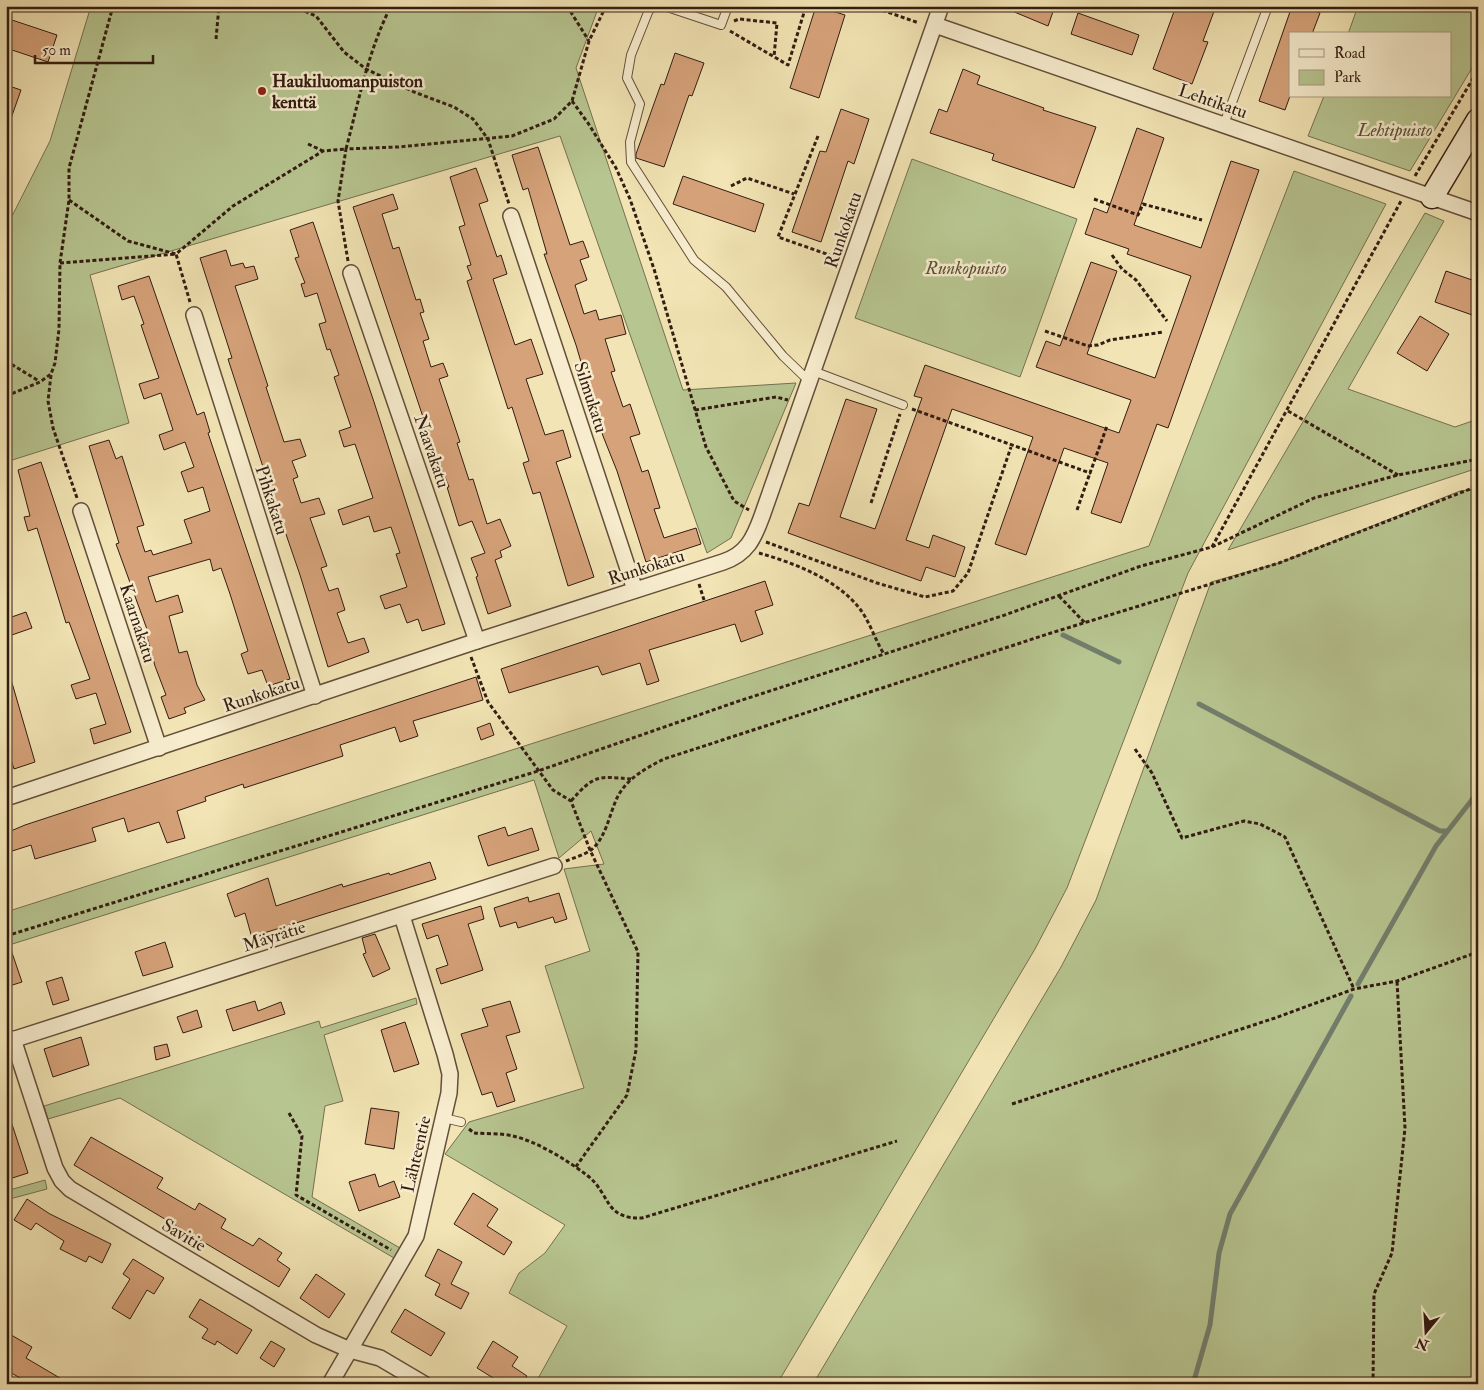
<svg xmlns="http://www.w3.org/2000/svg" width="1484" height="1390" font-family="'IM FELL Double Pica',serif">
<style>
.green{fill:#b7c590;stroke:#757051}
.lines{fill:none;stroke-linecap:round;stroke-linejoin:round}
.stream{stroke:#727e6c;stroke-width:5}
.building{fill:#d6a27a;stroke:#331c12}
.lane-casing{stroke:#634e3a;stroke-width:10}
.street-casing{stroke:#634e3a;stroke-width:18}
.secondary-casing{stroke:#331c12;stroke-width:25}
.path{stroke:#331c12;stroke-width:3;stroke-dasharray:4 2.5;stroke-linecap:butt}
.lane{stroke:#f7edce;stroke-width:8}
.street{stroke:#f7edce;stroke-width:15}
.secondary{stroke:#f7edce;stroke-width:22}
.poi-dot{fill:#8f2418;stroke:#f7edce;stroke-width:2}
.labels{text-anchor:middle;stroke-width:5;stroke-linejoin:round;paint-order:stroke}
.poi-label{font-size:18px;font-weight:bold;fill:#331c12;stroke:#f7edce;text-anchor:start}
.street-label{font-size:18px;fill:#331c12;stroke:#f7edce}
.park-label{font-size:18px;font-style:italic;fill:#5b4f38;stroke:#f7edce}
</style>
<rect width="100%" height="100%" fill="#f2e4b4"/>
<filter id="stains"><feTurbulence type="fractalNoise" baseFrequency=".004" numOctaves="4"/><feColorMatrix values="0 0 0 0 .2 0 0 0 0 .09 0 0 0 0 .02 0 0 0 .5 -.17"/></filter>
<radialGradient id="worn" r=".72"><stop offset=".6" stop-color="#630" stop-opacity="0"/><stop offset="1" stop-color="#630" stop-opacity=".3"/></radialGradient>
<!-- green -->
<g class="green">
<path d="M91,6H599L576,68L683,390L796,383L731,538L707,553L560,136L90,275L129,423L6,462V228L50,141Z"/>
<path d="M1358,6H1478V58L1410,171L1308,136L1324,96H1450V34H1348Z"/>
<path d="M912,159L1077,219L1020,377L855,318Z"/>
<path d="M1294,171L1386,204L1188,573L1067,888L1035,949L777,1384H535L567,1326L509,1293L519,1273L545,1253L565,1225L445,1154L469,1122L584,1088L545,966L590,951L564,869L604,864L591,831L559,858L534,780L6,946V912L1149,546Z"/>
<path d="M1425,213L1444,221L1348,389L1455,427L1478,419V468L1228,550Z"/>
<path d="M1478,489V1384H813L1061,967L1096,900L1211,582L1279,563L1460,491Z"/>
<path d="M416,998L417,1004L324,1035L343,1101L325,1106L312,1197L400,1248L394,1258L120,1098L48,1119L44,1106L319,1021L321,1028Z"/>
<path d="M45,1180L47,1189L6,1200V1191Z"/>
</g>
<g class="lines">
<!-- stream -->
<g class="stream">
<path d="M1063,635L1119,662"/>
<path d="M1199,704L1440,831H1446"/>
<path d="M1358,984L1436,846L1478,792"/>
<path d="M1193,1384L1210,1325L1219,1253L1230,1214L1351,996"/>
</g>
</g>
<!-- building -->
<g class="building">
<path d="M816,6L845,15L819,98L790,88Z"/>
<path d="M1000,6H1055L1048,26Z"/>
<path d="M1176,6H1216L1203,41L1208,42L1192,84L1153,69Z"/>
<path d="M1292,6H1300L1320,13L1312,34H1290V96L1285,110L1259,101Z"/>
<path d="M1078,13L1139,35L1132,55L1071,34Z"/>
<path d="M6,18L57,35L48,62L6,48Z"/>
<path d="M675,53L704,63L692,96L689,95L664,167L636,158V154L661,84L664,85Z"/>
<path d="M963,69L980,76L977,84L1044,108L1043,110L1096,127L1074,188L992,160L994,154L930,133L939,109L947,112Z"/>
<path d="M6,85L21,90L8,127H6Z"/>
<path d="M841,109L869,119L854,164L848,161L821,242L792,232L820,151L826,152Z"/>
<path d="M1137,128L1164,138L1134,225L1201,248L1231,161L1259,170L1168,428L1157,424L1121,523L1091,513L1108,463L1064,448L1026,555L995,544L1033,437L952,409L906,540L929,548L933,535L965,547L955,577L926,567L921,581L788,533L799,503L809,506L846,399L877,409L840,517L875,529L922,398L914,396L925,365L1119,433L1131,400L1036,367L1046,341L1060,346L1091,262L1117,271L1087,354L1155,378L1191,276L1127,254L1129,249L1085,234L1094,208L1107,213Z"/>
<path d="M538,147L570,245L583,241L589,257L580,260L587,280L575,285L584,314L596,310L599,320L621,315L626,334L605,339L615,371L611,372L623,407L630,404L640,434L630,437L642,472L648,470L660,508L654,509L664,538L696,528L701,544L646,562L617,471L603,436L576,345L544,254H547L528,188L523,190L512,155Z"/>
<path d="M476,168L488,201L479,204L497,257L501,255L507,274L493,279L515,345L531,339L543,374L526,379L545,435L563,430L571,457L556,462L594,577L568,586L540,492L533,494L523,463L529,461L512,407L508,409L467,281L472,279L467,266L471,265L459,227L465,225L450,177Z"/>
<path d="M683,176L764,204L755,232L673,204Z"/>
<path d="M393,194L398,209L382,214L393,249L399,247L416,300L420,299L424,312L420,313L429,339L423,341L431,367L443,363L448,376L439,379L460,442L457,443L469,480L473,479L487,524L500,519L511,546L500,551L502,557L495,560L511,606L488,614L476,577L478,576L471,558L485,553L472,521L459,526L447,487H449L430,438L353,207Z"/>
<path d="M313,222L374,402L445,624L422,631L418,619L407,623L400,604L385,609L380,596L407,587L396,554L400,553L391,527L374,532L369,516L343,525L338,510L373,498L355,444L344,447L339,431L351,427L334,377L339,375L330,349L327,350L319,324L326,322L317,293L305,297L301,284L305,283L295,258L299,257L290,230Z"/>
<path d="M226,250L231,266L243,263L245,268L254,266L258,279L235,286L268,386L266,387L284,442L300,439L306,456L292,461L298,477L293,479L301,503L319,498L325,514L310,518L327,566L321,568L329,591L338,588L345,610L337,613L348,643L364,638L369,652L328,667L300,575L267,479L265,480L261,468L263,467L228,359L232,358L200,258Z"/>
<path d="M1446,271L1478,282V317L1435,302Z"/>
<path d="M149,276L197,415L204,412L210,432L208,433L290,679L268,686L262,670L248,674L241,654L248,651L230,594L221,568L213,571L210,559L148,577L156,602L178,595L183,612L169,616L179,653L187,651L197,685L205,700L184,708L186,713L169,719L161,697L166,695L155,666L146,633L148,632L116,544L119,543L89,446L109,440L116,459L122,456L144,525L137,527L145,552L151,550L153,555L192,543L184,520L210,511L203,487L188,492L181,472L194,467L185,442L164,450L159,435L173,430L161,393L144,399L139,384L159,378L141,325L144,324L134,296L122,300L118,286Z"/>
<path d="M1420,316L1449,334L1427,371L1397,353Z"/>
<path d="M41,462L131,732L94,744L90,729L106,724L96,693L76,699L71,685L90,679L69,622L66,623L37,528L28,531L24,517L30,516L18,470Z"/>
<path d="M765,581L773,605L755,611L763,634L741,642L735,624L649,650L659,681L647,685L640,663L602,675L598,666L509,693L501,669Z"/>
<path d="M26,612L32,628L6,637V619Z"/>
<path d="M10,676L35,762L14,769L6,744V677Z"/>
<path d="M476,677L483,700L413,721L418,736L400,742L395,727L340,745L343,756L244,788L243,784L205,797L206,801L177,811L185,838L167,843L159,822L128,832L124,818L92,828L96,841L79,846L35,859L31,845L6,853V833L25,825Z"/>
<path d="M490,723L494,735L481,740L477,728Z"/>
<path d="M505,827L508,836L532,828L539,850L488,866L478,836Z"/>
<path d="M430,862L436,879L264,933L267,942L254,945L245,913L235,917L227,894L268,878L276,906L342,884L343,887L389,873L390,875Z"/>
<path d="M559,893L567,919L555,923L553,917L518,928L516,922L500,927L494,908L528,897L529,902Z"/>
<path d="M481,906L484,919L468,924L483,970L441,984L436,969L448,965L438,935L427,939L422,924Z"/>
<path d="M375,934L390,969L373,977L363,954L366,953L362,938Z"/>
<path d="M6,941H8L22,982L6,987Z"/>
<path d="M165,942L173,967L143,976L135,952Z"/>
<path d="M62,977L69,1000L53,1005L46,982Z"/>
<path d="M255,1001L258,1011L281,1002L285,1014L233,1031L226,1010Z"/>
<path d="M510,1001L520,1032L506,1036L517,1069L506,1073L515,1101L497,1107L492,1092L482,1095L461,1034L488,1026L482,1009Z"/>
<path d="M197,1010L202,1027L183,1033L177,1017Z"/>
<path d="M405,1022L419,1064L394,1072L381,1030Z"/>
<path d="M81,1037L89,1065L53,1077L44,1049Z"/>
<path d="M167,1044L170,1056L156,1060L154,1047Z"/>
<path d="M371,1108L399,1112L394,1149L365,1144Z"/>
<path d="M6,1115H9L28,1173L6,1180Z"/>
<path d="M91,1137L163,1178L157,1188L195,1210L199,1203L226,1219L221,1228L253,1246L259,1238L282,1253L277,1260L290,1269L279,1287L74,1165Z"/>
<path d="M375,1174L379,1187L394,1181L400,1197L359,1211L349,1182Z"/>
<path d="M473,1193L498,1209L487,1226L512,1242L504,1255L454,1224Z"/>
<path d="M27,1199L50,1214L111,1244L102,1263L89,1256L86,1262L60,1249L64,1241L36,1223L31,1230L14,1220Z"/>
<path d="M438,1249L462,1262L451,1284L469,1293L461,1309L435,1295L440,1284L425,1276Z"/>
<path d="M133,1259L164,1278L154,1294L147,1290L130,1319L112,1308L130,1279L123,1274Z"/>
<path d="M316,1274L345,1294L329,1318L300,1298Z"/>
<path d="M200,1299L252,1330L237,1354L217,1341L215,1345L202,1338L208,1329L189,1317Z"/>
<path d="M405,1309L445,1333L431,1356L391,1332Z"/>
<path d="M6,1332L32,1347L26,1358L70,1384H31L6,1370Z"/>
<path d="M271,1341L285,1349L274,1367L260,1358Z"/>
<path d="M493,1341L518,1357L512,1366L527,1376L522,1384H503L477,1368Z"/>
</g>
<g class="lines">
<defs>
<g id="lane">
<path d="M656,6L649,10L631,55L627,78L640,104L630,142L631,162L694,260L726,287L783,356L809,381"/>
<path d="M664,6L721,25L728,6"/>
<path d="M1224,124L1268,6"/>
<path d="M813,371L903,405"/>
<path d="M444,1118L461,1122"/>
</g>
<g id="street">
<path d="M935,25L1478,213"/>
<path d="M511,216L635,590"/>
<path d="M351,273L477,641"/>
<path d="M194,315L315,696"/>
<path d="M81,511L159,748"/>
<path d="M6,798L477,641L723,562C747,554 754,538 762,516L941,6"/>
<path d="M13,1039L55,1168L62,1181L70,1189L316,1335L350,1350L380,1358L424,1384"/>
<path d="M6,1042L554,866"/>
<path d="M330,1384L416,1236L449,1093L450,1074L445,1054L402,916"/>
</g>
<path id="secondary" d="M1432,197L1478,120"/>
</defs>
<!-- lane casing -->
<use href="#lane" class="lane-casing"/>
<!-- street casing -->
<use href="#street" class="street-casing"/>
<!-- secondary casing -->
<use href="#secondary" class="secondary-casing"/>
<!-- path -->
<g class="path">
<path d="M293,6L316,16L344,52L366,69L414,92L454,107L473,119L488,139L509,204"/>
<path d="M567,6L589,41"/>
<path d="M870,6L919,23"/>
<path d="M734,21L739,19L777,23L774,57"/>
<path d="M730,31L788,65L806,6"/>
<path d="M216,39L219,6"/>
<path d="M331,78L361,87"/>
<path d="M572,101L588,123L616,168L630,199L654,269L706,447L734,501L749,510"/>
<path d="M818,136L778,237L838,258"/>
<path d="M308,144L323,151"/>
<path d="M1415,176L1478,70"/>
<path d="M731,186L747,178L794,194"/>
<path d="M1094,199L1138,215L1143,204L1202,220"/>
<path d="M69,200L128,241L176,254L233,206L323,151L346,149C359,100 368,51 391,6"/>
<path d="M1112,255L1122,269L1136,280L1167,321"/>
<path d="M348,261L338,201L346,149L398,147L512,136L554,119L572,101L589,41L606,6"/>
<path d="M60,263L176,254L190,302"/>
<path d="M1045,331L1088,346L1098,345L1110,340L1163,332"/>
<path d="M6,361L39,381"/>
<path d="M51,375L48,401L53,428L77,498"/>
<path d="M6,396L40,382L51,374L55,363L59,329L60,263L69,200V168L113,6"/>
<path d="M912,409L1090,473L1107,426"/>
<path d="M695,410L776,397L788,400"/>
<path d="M1288,411L1398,475"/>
<path d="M871,503L900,414"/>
<path d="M1077,510L1090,473"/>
<path d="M766,542L877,583L925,597L953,591L968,573L1011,447"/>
<path d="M1212,547L1401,201"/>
<path d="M759,553C794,563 837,579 860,609C870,622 875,640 884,654"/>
<path d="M699,584L704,600"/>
<path d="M1059,596L1085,623"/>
<path d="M471,657L488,702L553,790L571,801L590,850L638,952L636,1050L627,1095L575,1168"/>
<path d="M1135,749L1152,773L1182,838L1244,821L1260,824L1285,837L1354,989"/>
<path d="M571,801C594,775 597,776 631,779"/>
<path d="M566,861C573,858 584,855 591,850C606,838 609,815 617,798C626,779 646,768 664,759L1051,633L1279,563L1478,486"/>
<path d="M6,936L538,771L736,702L1002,616L1141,566L1212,547L1314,498L1398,475L1478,459"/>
<path d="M1012,1104L1275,1018L1354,989L1397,981L1478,952"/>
<path d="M289,1113L302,1136L296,1195L391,1250"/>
<path d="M469,1129L474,1133C486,1134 501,1133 513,1136C538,1142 567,1160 588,1176C611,1195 604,1219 642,1218L897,1141"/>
<path d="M1373,1384L1374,1294L1392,1253L1405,1128L1397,981"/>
</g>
<!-- lane -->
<use href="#lane" class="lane"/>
<!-- street -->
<use href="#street" class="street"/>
<!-- secondary -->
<use href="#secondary" class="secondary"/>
</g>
<!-- markers -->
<circle class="poi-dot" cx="262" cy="91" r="5"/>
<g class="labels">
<!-- poi labels -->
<g class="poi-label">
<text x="272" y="87">Haukiluomanpuiston<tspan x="272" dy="21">kenttä</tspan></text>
</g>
<!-- street labels -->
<g class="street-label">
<text transform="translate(1213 101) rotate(19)" y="6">Lehtikatu</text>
<text transform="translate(843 230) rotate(-71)" y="6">Runkokatu</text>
<text transform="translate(591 397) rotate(72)" y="6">Silmukatu</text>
<text transform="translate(432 451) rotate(71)" y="6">Naavakatu</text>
<text transform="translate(272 500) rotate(72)" y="6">Pihkakatu</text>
<text transform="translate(646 567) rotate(-18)" y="6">Runkokatu</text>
<text transform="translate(138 623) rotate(72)" y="6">Kaarnakatu</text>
<text transform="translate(261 694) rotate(-18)" y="6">Runkokatu</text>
<text transform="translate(274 936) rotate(-18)" y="6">Mäyrätie</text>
<text transform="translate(416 1154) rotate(-77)" y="6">Lähteentie</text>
<text transform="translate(184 1235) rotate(30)" y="6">Savitie</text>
</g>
<!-- park labels -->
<g class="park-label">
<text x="1395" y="136">Lehtipuisto</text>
<text x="966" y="274">Runkopuisto</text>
</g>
</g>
<!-- margin -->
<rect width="1484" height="1390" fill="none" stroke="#f2e4b4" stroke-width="25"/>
<rect x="8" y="8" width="1469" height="1375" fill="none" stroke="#331c12" stroke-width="2.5"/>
<rect x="12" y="12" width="1459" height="1365" fill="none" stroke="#331c12"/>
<!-- legend -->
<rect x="1289" y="32" width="162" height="65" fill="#f7edce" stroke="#a99983"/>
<rect x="1299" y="49" width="25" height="8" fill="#f7edce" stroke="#a99983"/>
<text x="1334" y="58" font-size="15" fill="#331c12">Road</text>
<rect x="1299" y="70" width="25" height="15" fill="#b7c590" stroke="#a99983"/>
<text x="1334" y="82" font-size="15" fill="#331c12">Park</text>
<!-- north arrow -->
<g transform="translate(1426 1332) rotate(198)" stroke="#f7edce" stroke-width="4" paint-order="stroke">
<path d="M0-4L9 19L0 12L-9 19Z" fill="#331c12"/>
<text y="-8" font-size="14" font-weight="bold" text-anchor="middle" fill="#331c12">N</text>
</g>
<!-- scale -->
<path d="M35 55v8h118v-8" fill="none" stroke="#331c12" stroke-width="2.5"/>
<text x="42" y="55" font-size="15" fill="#331c12" stroke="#f7edce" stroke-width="4" paint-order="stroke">50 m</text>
<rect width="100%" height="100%" filter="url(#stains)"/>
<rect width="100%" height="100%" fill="url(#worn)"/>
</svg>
